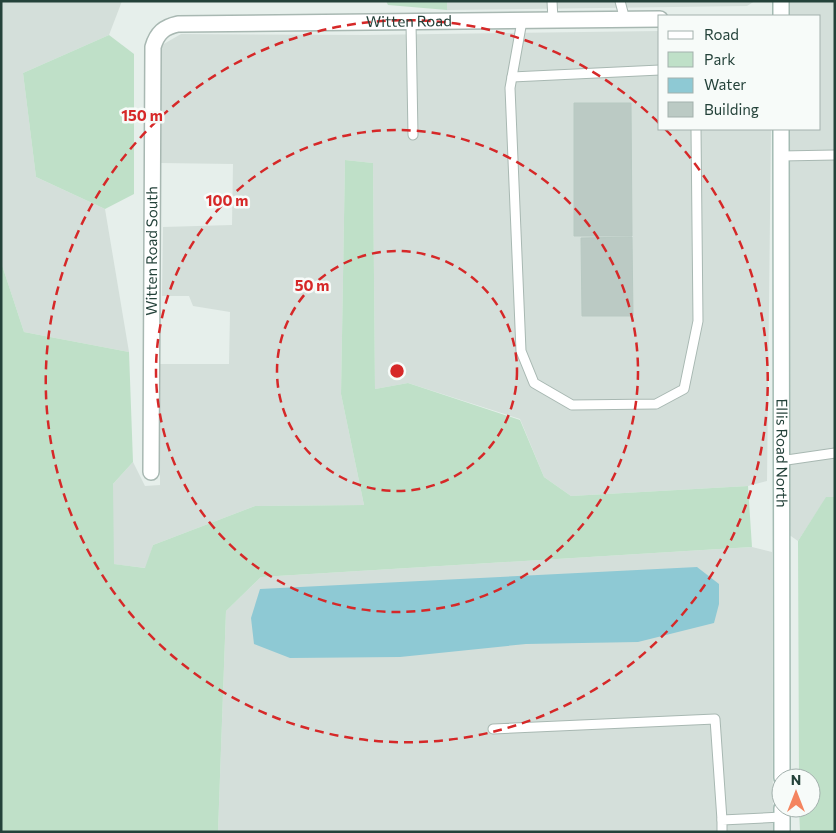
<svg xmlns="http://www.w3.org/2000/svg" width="836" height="833" font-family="Commissioner,sans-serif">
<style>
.built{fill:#d4dfda}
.green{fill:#bfe0c8}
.water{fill:#8ec9d4}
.building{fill:#bbcac4;stroke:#b8c9c2}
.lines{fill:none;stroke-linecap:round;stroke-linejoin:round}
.lane-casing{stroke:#a8b8b2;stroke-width:11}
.street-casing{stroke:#a8b8b2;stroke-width:18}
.secondary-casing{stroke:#a4bbb3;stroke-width:18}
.lane{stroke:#fff;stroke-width:9}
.street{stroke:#fff;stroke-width:15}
.secondary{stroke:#fff;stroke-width:15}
.ring{fill:none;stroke:#d62828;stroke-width:2.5;stroke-dasharray:9 6}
.labels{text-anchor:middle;stroke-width:5;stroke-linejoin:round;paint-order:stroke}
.street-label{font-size:15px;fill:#24423a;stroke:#f7fbf9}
.centre{fill:#d62828;stroke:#f7fbf9;stroke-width:2.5}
.ring-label{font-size:15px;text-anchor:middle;font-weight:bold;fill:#d62828;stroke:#f7fbf9;stroke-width:5;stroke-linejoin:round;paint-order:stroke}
</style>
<rect width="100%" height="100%" fill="#e6efeb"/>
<!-- built -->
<g class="built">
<path d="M1,1H122L109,35L23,73L36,177L105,209L129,352L24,332L1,262Z"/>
<path d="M447,1H755L747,6L447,10Z"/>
<path d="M790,1H835V497L826,498L798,541L788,534L789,129H820V16H790Z"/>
<path d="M660,31V129H771L767,481L748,486L571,496L544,477L520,419L408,383L375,389L373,163L345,160L341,394L364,505L255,506L153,545L146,568L113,564V484L133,462L145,486L160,485V364H229L230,312L193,306L189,296H162L163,227L232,225L233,164L161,163L159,70L162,45L181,34L365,35Z"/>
<path d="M752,547L772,552L773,832H218L226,611L261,577Z"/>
</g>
<!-- green -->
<g class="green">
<path d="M386,1H447V10L388,5Z"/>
<path d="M109,35L134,54V194L105,209L36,177L23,73Z"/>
<path d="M345,160L373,163L375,389L408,383L520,420L544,477L571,496L748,486L752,547L261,577L226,611L218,832H1V262L24,332L129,352L133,462L113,484L114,564L145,568L153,545L255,506L364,505L341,394Z"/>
<path d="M826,497H835V832H800L799,808H811V778H799L798,541Z"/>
</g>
<!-- water -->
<path class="water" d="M697,567L719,584V604L714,623L638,642L526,644L400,657L290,658L254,644L251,618L260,589Z"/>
<!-- building -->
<g class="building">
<path d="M574,103H631L632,236H574Z"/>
<path d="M632,237L633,316H582L581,238Z"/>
</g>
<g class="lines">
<defs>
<g id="lane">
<path d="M552,1L553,20"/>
<path d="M620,1L625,20"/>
<path d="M522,21L510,88L521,351L534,383L572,405L656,404L684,389L698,321L696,129"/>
<path d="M411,23L413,135"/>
<path d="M512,77L660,70"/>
<path d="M781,156L835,155"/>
<path d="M780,461L835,453"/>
<path d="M493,729L715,719L722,820"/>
<path d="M722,832V820L782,817"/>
</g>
<g id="street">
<path id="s1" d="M151,472L153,47C157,33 164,27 178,24L660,19"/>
</g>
<g id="secondary">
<path d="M781,1V16"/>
<path id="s2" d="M781,129L782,778"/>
<path d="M782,808V832"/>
</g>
</defs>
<!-- lane casing -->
<use href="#lane" class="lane-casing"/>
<!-- street casing -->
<use href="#street" class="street-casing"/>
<!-- secondary casing -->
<use href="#secondary" class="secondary-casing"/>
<!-- lane -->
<use href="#lane" class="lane"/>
<!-- street -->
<use href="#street" class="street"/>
<!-- secondary -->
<use href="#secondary" class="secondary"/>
</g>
<!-- distance rings -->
<g class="ring">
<circle cx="397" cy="371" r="120"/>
<circle cx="397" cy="371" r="241"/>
<path d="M665 129A361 361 0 1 1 659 123"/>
</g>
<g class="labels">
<!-- street labels -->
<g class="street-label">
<text dy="5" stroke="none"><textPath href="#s1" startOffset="692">Witten Road</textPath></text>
<text dy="5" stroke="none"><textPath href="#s1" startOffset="221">Witten Road South</textPath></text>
<text dy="5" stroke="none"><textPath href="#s2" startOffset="324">Ellis Road North</textPath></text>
</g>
</g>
<circle cx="397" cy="371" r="8" class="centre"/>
<g class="ring-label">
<text x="142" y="121">150 m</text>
<text x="227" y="206">100 m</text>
<text x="312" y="291">50 m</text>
</g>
<!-- border -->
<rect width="836" height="833" fill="none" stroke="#24423a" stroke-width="5"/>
<!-- legend -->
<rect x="658" y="15" width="162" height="115" fill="#f7fbf9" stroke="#a3b1ad"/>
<rect x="668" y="31" width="25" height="8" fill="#ffffff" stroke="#a3b1ad"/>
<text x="704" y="40" font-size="15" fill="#24423a">Road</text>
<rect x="668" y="52" width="25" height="15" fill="#bfe0c8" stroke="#a3b1ad"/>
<text x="704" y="65" font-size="15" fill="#24423a">Park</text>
<rect x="668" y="78" width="25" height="15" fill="#8ec9d4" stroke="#a3b1ad"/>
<text x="704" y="90" font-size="15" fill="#24423a">Water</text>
<rect x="668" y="102" width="25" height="15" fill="#bbcac4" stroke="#a3b1ad"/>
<text x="704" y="115" font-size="15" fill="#24423a">Building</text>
<!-- north arrow -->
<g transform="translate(796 793)"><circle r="24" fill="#f7fbf9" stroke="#a3b1ad"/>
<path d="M0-4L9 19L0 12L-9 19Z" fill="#f4845f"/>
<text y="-8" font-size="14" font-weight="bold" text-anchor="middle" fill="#24423a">N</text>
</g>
</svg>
